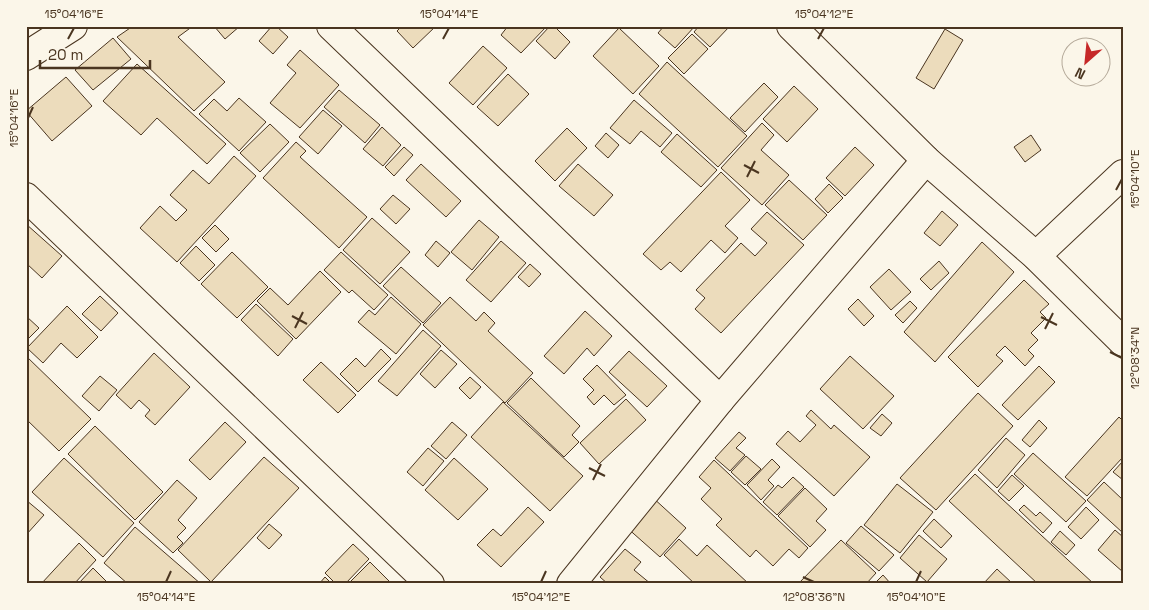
<svg xmlns="http://www.w3.org/2000/svg" width="1149" height="610" font-family="'Space Grotesk',sans-serif">
<style>
.building{fill:#ecdcbc;stroke:#4a3520}
.lines{fill:none;stroke-linecap:round;stroke-linejoin:round}
.minor-casing{stroke:#4a3520;stroke-width:30}
.minor{stroke:#fbf6e9;stroke-width:28}
.ticks{fill:none;stroke:#4a3520;stroke-width:2}
.neatline{fill:none;stroke:#4a3520;stroke-width:2}
.ticks-label{font-size:12px;text-anchor:middle;fill:#4a3520}
</style>
<rect width="100%" height="100%" fill="#fbf6e9"/>
<!-- building -->
<g class="building">
<path d="M133,26H193L178,37L225,82L194,111L117,37Z"/>
<path d="M214,26H240L225,39Z"/>
<path d="M272,26H276L288,37L273,54L259,41Z"/>
<path d="M402,26H436L413,48L397,31Z"/>
<path d="M508,26H547L521,53L501,35Z"/>
<path d="M550,26H554L570,42L555,59L536,41Z"/>
<path d="M664,26H695L675,48L658,33Z"/>
<path d="M699,26H730L710,47L694,32Z"/>
<path d="M619,28L659,66L633,94L593,56Z"/>
<path d="M945,29L963,40L934,89L916,78Z"/>
<path d="M692,34L708,49L684,74L668,58Z"/>
<path d="M113,38L131,59L93,90L75,70Z"/>
<path d="M483,46L507,68L473,105L449,83Z"/>
<path d="M300,50L339,85L300,128L270,103L296,73L287,65Z"/>
<path d="M667,62L747,136L718,167L639,94Z"/>
<path d="M137,64L226,144L207,164L157,118L141,135L103,101Z"/>
<path d="M508,74L529,94L498,126L477,107Z"/>
<path d="M66,77L92,106L52,141L26,111Z"/>
<path d="M764,83L778,97L745,132L730,118Z"/>
<path d="M794,86L818,109L787,142L763,119Z"/>
<path d="M339,90L380,125L365,143L324,107Z"/>
<path d="M239,98L266,122L239,151L199,114L214,99L227,111Z"/>
<path d="M634,100L672,133L660,147L641,131L630,144L610,128Z"/>
<path d="M323,110L342,126L318,154L299,137Z"/>
<path d="M762,123L774,135L761,150L789,175L762,205L721,168Z"/>
<path d="M270,124L289,142L260,172L240,153Z"/>
<path d="M382,127L401,145L383,166L363,149Z"/>
<path d="M567,128L587,148L555,181L535,161Z"/>
<path d="M606,133L619,145L608,158L595,146Z"/>
<path d="M677,134L717,170L701,187L661,152Z"/>
<path d="M1031,135L1041,150L1025,162L1014,147Z"/>
<path d="M296,142L306,151L300,157L367,217L339,248L263,178Z"/>
<path d="M404,147L413,155L394,176L385,167Z"/>
<path d="M855,147L874,165L845,196L826,178Z"/>
<path d="M234,156L256,176L177,262L140,228L160,206L176,221L187,210L170,195L193,170L209,184Z"/>
<path d="M421,164L461,201L446,217L406,180Z"/>
<path d="M578,164L613,195L594,216L559,186Z"/>
<path d="M721,172L750,200L725,226L738,238L725,253L711,240L681,272L670,262L661,270L643,254Z"/>
<path d="M789,180L827,215L803,240L765,205Z"/>
<path d="M829,184L843,198L828,213L815,199Z"/>
<path d="M393,195L410,209L396,224L380,209Z"/>
<path d="M942,211L958,225L940,246L924,233Z"/>
<path d="M767,212L804,245L721,333L695,309L705,298L696,290L741,243L755,256L767,243L751,229Z"/>
<path d="M372,218L410,252L380,284L343,250Z"/>
<path d="M479,220L499,237L472,270L451,252Z"/>
<path d="M26,224L62,256L42,278L26,263Z"/>
<path d="M215,225L229,239L216,252L202,238Z"/>
<path d="M436,241L450,253L438,267L425,255Z"/>
<path d="M501,241L526,263L491,302L466,280Z"/>
<path d="M982,242L1014,272L935,362L904,332Z"/>
<path d="M196,246L215,265L199,281L180,263Z"/>
<path d="M232,252L268,287L237,318L201,284Z"/>
<path d="M341,252L388,295L374,310L352,290L349,293L324,270Z"/>
<path d="M939,261L949,273L931,290L920,279Z"/>
<path d="M530,264L541,274L529,287L518,277Z"/>
<path d="M401,267L441,303L423,323L383,286Z"/>
<path d="M889,269L911,292L891,310L870,287Z"/>
<path d="M320,271L341,292L296,339L257,301L270,288L288,305Z"/>
<path d="M1024,280L1049,304L1040,312L1046,318L1031,333L1038,340L1028,350L1034,356L1025,366L1005,346L996,355L1003,361L978,387L948,357Z"/>
<path d="M100,296L118,313L101,331L82,314Z"/>
<path d="M391,297L421,324L396,354L358,322L369,310L375,315Z"/>
<path d="M450,297L476,321L484,312L495,323L488,331L533,373L505,403L423,325Z"/>
<path d="M858,299L874,316L864,326L848,309Z"/>
<path d="M910,301L917,308L903,323L895,315Z"/>
<path d="M256,304L293,339L278,356L241,320Z"/>
<path d="M67,306L98,337L77,358L61,343L43,363L27,348Z"/>
<path d="M585,311L612,336L594,356L587,348L564,374L544,356Z"/>
<path d="M26,316L39,328L26,341Z"/>
<path d="M423,330L441,346L397,396L378,381Z"/>
<path d="M381,349L391,359L358,392L340,374L356,358L365,367Z"/>
<path d="M441,350L457,364L435,388L420,374Z"/>
<path d="M629,351L667,386L647,407L609,372Z"/>
<path d="M154,353L190,387L155,425L145,416L150,410L139,400L131,409L116,395Z"/>
<path d="M26,356L91,419L59,451L26,419Z"/>
<path d="M850,356L894,396L863,429L820,389Z"/>
<path d="M321,362L356,395L338,413L303,380Z"/>
<path d="M597,365L626,395L614,405L604,395L594,405L587,397L594,390L583,379Z"/>
<path d="M1039,366L1055,382L1018,420L1002,405Z"/>
<path d="M100,376L117,390L99,411L82,396Z"/>
<path d="M470,377L481,387L470,399L459,388Z"/>
<path d="M531,378L580,426L572,435L579,442L564,457L507,403Z"/>
<path d="M978,393L1013,426L936,510L900,478Z"/>
<path d="M626,399L646,420L599,464L580,443Z"/>
<path d="M503,402L583,476L550,511L471,437Z"/>
<path d="M811,410L831,429L834,425L870,457L834,496L776,444L788,431L800,442L816,425L806,416Z"/>
<path d="M882,414L892,423L881,436L870,428Z"/>
<path d="M1119,417L1123,421V457L1087,496L1065,477Z"/>
<path d="M1039,420L1047,428L1030,447L1022,440Z"/>
<path d="M225,422L246,442L210,480L189,460Z"/>
<path d="M452,422L467,435L446,459L431,446Z"/>
<path d="M95,426L163,492L135,520L68,454Z"/>
<path d="M739,432L746,438L736,448L745,455L730,471L715,458Z"/>
<path d="M1006,438L1025,455L997,488L978,470Z"/>
<path d="M428,448L444,461L423,486L407,472Z"/>
<path d="M1033,453L1086,501L1066,522L1014,474Z"/>
<path d="M746,456L761,469L745,485L731,472Z"/>
<path d="M264,457L299,488L211,582L178,550Z"/>
<path d="M64,458L134,523L103,557L32,492Z"/>
<path d="M454,458L488,489L458,520L425,490Z"/>
<path d="M772,459L780,467L768,480L774,486L761,500L747,485Z"/>
<path d="M714,460L808,548L799,558L789,549L773,566L756,550L750,557L716,525L722,519L701,499L711,488L699,477Z"/>
<path d="M1123,461V480L1113,472Z"/>
<path d="M975,474L1094,584H1038L949,501Z"/>
<path d="M1012,475L1024,486L1009,501L998,491Z"/>
<path d="M793,477L804,487L777,515L763,502L778,485L782,488Z"/>
<path d="M177,480L197,498L178,520L186,528L177,537L183,543L173,553L139,522Z"/>
<path d="M1104,482L1123,500V533L1087,500Z"/>
<path d="M897,484L933,512L900,553L864,525Z"/>
<path d="M805,488L827,509L816,521L826,530L810,547L778,516Z"/>
<path d="M651,496L686,528L660,557L625,526Z"/>
<path d="M26,500L44,515L26,535Z"/>
<path d="M1024,505L1036,516L1040,512L1052,523L1043,533L1019,510Z"/>
<path d="M528,507L544,522L501,567L477,545L493,529L501,536Z"/>
<path d="M1086,507L1099,520L1081,539L1068,527Z"/>
<path d="M934,519L952,536L941,548L923,531Z"/>
<path d="M269,524L282,535L269,549L257,538Z"/>
<path d="M861,526L894,555L879,571L846,543Z"/>
<path d="M135,527L201,584H128L104,563Z"/>
<path d="M1115,530L1123,537V572L1098,550Z"/>
<path d="M1060,531L1075,545L1066,555L1051,542Z"/>
<path d="M919,535L947,559L927,582L900,558Z"/>
<path d="M679,539L697,556L707,545L749,584H695L664,555Z"/>
<path d="M841,540L876,573L866,584H798Z"/>
<path d="M79,543L96,560L74,584H41Z"/>
<path d="M353,544L369,559L345,584H336L325,573Z"/>
<path d="M625,549L641,562L634,570L651,584H608L600,577Z"/>
<path d="M370,562L392,584H348Z"/>
<path d="M93,568L109,584L79,583Z"/>
<path d="M997,569L1013,584H983Z"/>
<path d="M883,575L891,584H874Z"/>
<path d="M325,577L332,584H319Z"/>
</g>
<g class="lines">
<defs>
<g id="minor">
<path d="M331,26L720,400"/>
<path d="M791,26L926,160L1036,256L1123,342"/>
<path d="M26,56L73,26"/>
<path d="M26,197L430,584"/>
<path d="M1036,256L1123,174"/>
<path d="M571,584L720,400L926,160"/>
</g>
</defs>
<!-- minor casing -->
<use href="#minor" class="minor-casing"/>
<!-- minor -->
<use href="#minor" class="minor"/>
</g>
<!-- ticks -->
<path class="ticks" d="M68,39L74,28M443,39L449,28M818,39L824,28M28,118L33,107M744,165L759,173M747,177L755,161M1116,190L1122,179M292,316L307,324M1041,317L1057,325M295,328L303,312M1045,329L1053,313M1110,352L1122,358M589,468L605,476M593,480L601,464M803,577L814,582M166,582L171,571M541,582L546,571M916,582L921,571"/>
<!-- border -->
<rect width="1149" height="610" fill="none" stroke="#fbf6e9" stroke-width="55"/>
<!-- north arrow -->
<g transform="translate(1086 62) rotate(207)"><circle r="24" fill="#fbf6e9" stroke="#b4a999"/>
<path d="M0-4L9 19L0 12L-9 19Z" fill="#c62828"/>
<text y="-8" font-size="14" font-weight="bold" text-anchor="middle" fill="#4a3520">N</text>
</g>
<!-- scale -->
<path d="M40 60v8h110v-8" fill="none" stroke="#4a3520" stroke-width="2.5"/>
<text x="48" y="60" font-size="15" fill="#4a3520" stroke="#fbf6e9" stroke-width="4" paint-order="stroke">20 m</text>
<rect x="28" y="28" width="1094" height="554" class="neatline"/>
<g class="ticks-label">
<text x="74" y="18">15°04'16"E</text>
<text x="449" y="18">15°04'14"E</text>
<text x="824" y="18">15°04'12"E</text>
<text transform="translate(14 118) rotate(-90)" y="4">15°04'16"E</text>
<text transform="translate(1135 179) rotate(-90)" y="4">15°04'10"E</text>
<text transform="translate(1135 358) rotate(-90)" y="4">12°08'34"N</text>
<text x="166" y="601">15°04'14"E</text>
<text x="541" y="601">15°04'12"E</text>
<text x="814" y="601">12°08'36"N</text>
<text x="916" y="601">15°04'10"E</text>
</g>
</svg>
